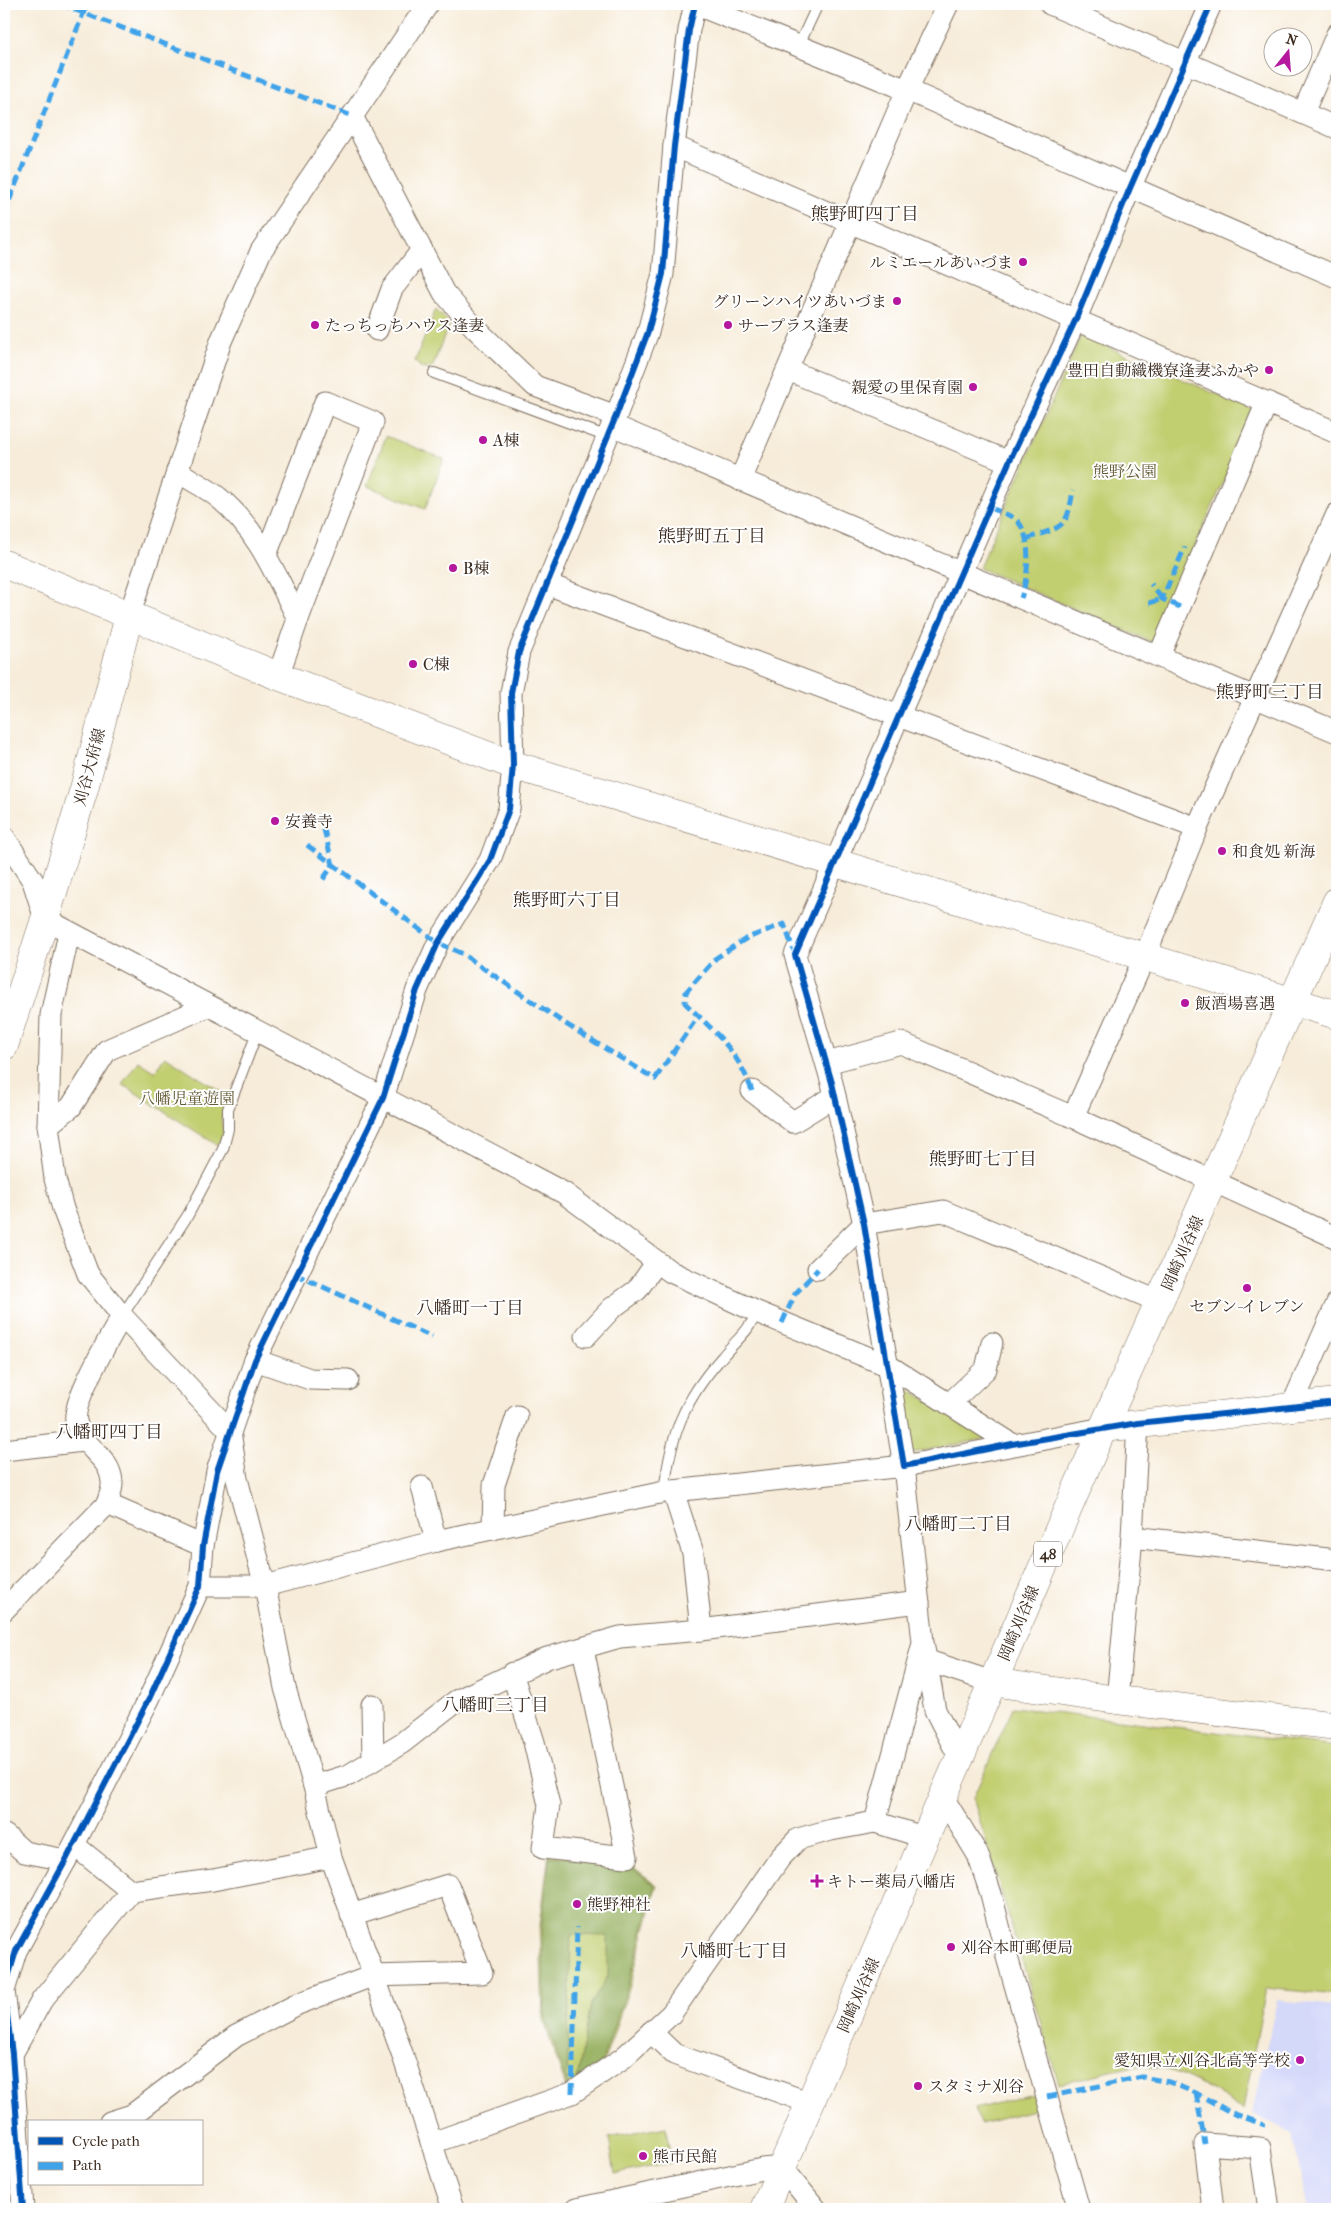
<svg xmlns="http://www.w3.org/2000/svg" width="1341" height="2213" font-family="'IM FELL French Canon','Noto Serif JP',serif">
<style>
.built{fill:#d4d8f9}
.green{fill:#c2cf71;stroke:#7e7c48}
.forest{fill:#99b263;stroke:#6a6e40}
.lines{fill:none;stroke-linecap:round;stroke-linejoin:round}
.lane-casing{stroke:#7d6e5f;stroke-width:12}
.street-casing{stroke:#7d6e5f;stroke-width:23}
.secondary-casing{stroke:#7d6e5f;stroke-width:29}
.primary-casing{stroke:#7d6e5f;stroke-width:29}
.lane{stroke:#fff;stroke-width:10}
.street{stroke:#fff;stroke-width:21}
.secondary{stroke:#fff;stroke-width:28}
.primary{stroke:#fff;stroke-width:28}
.quiet{stroke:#3fa3ea;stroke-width:5;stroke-dasharray:10 5;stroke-linecap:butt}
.cycleway-casing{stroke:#fff;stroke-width:9}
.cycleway{stroke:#0057b8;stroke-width:6}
.poi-dot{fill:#b5179e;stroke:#fff;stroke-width:2}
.labels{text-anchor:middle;stroke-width:4;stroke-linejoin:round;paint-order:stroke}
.shield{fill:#fff;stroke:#766a62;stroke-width:1}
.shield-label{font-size:15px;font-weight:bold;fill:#3b2a1e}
.poi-label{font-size:16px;fill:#3b2a1e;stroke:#fff;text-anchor:start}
.park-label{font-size:16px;fill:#645c37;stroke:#fff}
.street-label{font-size:16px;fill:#3b2a1e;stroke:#fff}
.neighbourhood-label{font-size:18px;fill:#3b2a1e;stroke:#fff}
</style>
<rect width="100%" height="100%" fill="#fff"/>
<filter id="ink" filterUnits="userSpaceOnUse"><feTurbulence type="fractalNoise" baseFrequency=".02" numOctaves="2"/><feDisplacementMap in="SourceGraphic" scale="10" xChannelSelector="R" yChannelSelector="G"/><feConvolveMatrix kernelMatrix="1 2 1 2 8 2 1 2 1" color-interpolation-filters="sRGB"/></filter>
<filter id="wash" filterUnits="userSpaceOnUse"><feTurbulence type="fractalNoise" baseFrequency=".0096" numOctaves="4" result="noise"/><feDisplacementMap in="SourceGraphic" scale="20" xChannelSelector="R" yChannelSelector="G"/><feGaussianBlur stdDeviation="1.12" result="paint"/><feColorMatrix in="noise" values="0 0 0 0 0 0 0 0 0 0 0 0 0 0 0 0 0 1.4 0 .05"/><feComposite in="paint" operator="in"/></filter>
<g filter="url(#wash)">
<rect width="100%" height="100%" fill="#f7ecd9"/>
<!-- built -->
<path class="built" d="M1277,2000L1337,2006V2209H1308L1292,2134L1252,2114Z"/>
<!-- green -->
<g class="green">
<path d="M436,309L449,323L433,366L426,369L421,368L415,361Z"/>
<path d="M1081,335L1255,411L1152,642L979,568Z"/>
<path d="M386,436L444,459L425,509L367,486Z"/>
<path d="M165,1056L228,1096L221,1120L224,1133L217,1145L122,1084L138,1061L155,1072Z"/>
<path d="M902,1385L989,1438L912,1453Z"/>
<path d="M1013,1707L1337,1747V1995L1266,1988L1243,2110C1210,2088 1172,2062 1130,2067C1106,2071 1082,2079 1059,2084L973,1798Z"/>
<path d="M549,1852L628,1863L657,1885L630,1986L601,2070L567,2091L543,2018L540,1924Z"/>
<path d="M1033,2094L1037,2109L980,2124L975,2109Z"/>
<path d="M666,2127L671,2163L615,2174L609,2138Z"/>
</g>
<!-- forest -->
<path class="forest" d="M550,1856L628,1865L655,1885L628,1985L601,2064L577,2080L591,2004L608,1976V1936L571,1935L567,2085L545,2016L542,1923Z"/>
</g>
<g filter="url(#ink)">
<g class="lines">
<defs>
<g id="lane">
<path d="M798,47L818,4"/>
<path d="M434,373L608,437"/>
<path d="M122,1316L188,1215L223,1149L228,1129V1109L257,1033"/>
<path d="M664,1492C671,1434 683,1401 722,1357C736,1340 748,1333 757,1312"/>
</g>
<g id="street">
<path d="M695,4L907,90L1337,277"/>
<path d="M1050,4L1337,128"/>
<path d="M1303,113L1337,34"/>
<path d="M352,116L444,293L475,328L535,386L616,416"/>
<path d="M674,146L1337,433"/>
<path d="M377,330L392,289L422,250"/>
<path d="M788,370L1009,462"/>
<path d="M612,425L1337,732"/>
<path d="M177,471C190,480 206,487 219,498C257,529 276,575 298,619L278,676"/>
<path d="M740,480L907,90L948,4"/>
<path d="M266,555L325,402L373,422L298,619"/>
<path d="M547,584L1197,828"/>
<path d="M129,616L221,341L261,251L428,4"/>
<path d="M1159,656L1267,402"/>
<path d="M4,837L33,881L45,919L564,1193L671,1272L757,1312L889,1366L1012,1444"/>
<path d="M69,933L51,1015L48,1125L55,1179L63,1209L88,1274L122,1316L230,1431L237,1479L265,1586L285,1688L314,1786L331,1857L402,2053L453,2209"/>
<path d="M827,1063L901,1043L1073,1117L1337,1238"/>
<path d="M752,1091L793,1122L835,1096"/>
<path d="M1073,1117L1145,956L1197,828L1337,514"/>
<path d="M48,1125L71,1107L107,1050L208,1006"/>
<path d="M818,1269L864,1224L943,1211L1160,1302"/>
<path d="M586,1336L612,1308L637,1290L657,1262"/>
<path d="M255,1360L310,1379L348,1380"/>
<path d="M949,1404L986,1369L992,1343"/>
<path d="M1291,1408L1337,1303"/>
<path d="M1103,1428L904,1466L864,1224L832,1083L795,955L1009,462L1075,321L1130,188L1211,4"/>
<path d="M4,1450L83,1441"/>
<path d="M422,1487L436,1541"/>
<path d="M673,1491L693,1553L701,1630"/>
<path d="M107,1504L203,1546"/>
<path d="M493,1529L494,1485L517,1416"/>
<path d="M1132,1537L1337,1560"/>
<path d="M200,1586H265L436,1541L664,1492L904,1466L923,1642L935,1710L960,1759"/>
<path d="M4,1610L107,1504C109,1497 113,1488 112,1482C110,1454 80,1448 76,1421C72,1400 111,1336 122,1316"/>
<path d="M928,1661L992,1682"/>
<path d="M512,1673L534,1742L549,1805L543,1848L627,1857L583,1649"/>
<path d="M1117,1700L1132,1537L1138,1423"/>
<path d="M372,1705L373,1760"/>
<path d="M314,1786L349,1775L402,1743L456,1701L547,1658L620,1637L701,1630L919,1602"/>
<path d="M944,1799L978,1855L991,1894L1007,1957L1079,2209"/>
<path d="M875,1822L922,1647"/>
<path d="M5,1835L24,1852L66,1860"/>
<path d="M131,1891L213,1880L331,1857"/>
<path d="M651,2032L674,2054L810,2103"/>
<path d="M12,2054L42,2000L131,1891L74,1845"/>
<path d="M110,2122L132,2115L236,2036L298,2004L372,1976L482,1973L448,1885L351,1915"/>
<path d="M432,2143L572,2093L623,2058L671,2014L780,1858L798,1839L831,1830L875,1822L926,1838"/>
<path d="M23,2209L12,2054L4,1991L16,1951L66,1860L149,1699L200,1586L203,1546L217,1471L255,1360L383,1098L417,990L438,943L490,860L509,809L513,765L511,693L519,652L616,416L648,332L663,274L674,146L689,30L695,4"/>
<path d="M576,2209L762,2169L782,2167L816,2209"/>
<path d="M1213,2209L1205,2144L1260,2148L1269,2209"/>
</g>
<g id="secondary">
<path d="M4,564L278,676L513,765L1337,1015"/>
<path d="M4,1046L45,919L84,789L129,616"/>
<path d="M1103,1428L1337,1402"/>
<path d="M992,1682L1117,1700L1337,1726"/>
</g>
<path id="primary" d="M764,2209L1103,1428L1337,901"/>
</defs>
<!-- lane casing -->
<use href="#lane" class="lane-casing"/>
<!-- street casing -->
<use href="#street" class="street-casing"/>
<!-- secondary casing -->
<use href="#secondary" class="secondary-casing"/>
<!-- primary casing -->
<use href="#primary" class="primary-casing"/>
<!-- lane -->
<use href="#lane" class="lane"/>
<!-- street -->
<use href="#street" class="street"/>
<!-- secondary -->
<use href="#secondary" class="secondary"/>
<!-- primary -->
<use href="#primary" class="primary"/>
<!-- quiet -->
<g class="quiet">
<path d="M60,4L352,116"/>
<path d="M4,214L87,4"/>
<path d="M990,508C998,511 1008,514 1015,519C1034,533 1028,579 1021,598"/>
<path d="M1026,539C1062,526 1067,531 1073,490"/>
<path d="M1149,603L1162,599L1151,584"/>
<path d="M1180,607L1162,599L1185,547"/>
<path d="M320,814L333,865L321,882"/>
<path d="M307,845L438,943L461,953L564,1023L655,1079L698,1016"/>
<path d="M752,1091C738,1051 715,1032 685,1003L686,992L716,958L747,938L784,924L795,954"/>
<path d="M295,1274L432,1337"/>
<path d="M782,1323L795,1294L818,1269"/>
<path d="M572,2093L577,1927"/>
<path d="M1196,2093L1205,2144"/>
<path d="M1047,2097L1142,2077L1169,2082L1196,2093L1232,2113L1265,2125"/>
</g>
<defs>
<g id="cycleway">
<path d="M1211,4L1130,188L1075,321L1009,462L795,955L832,1083L864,1224L904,1466L1012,1444L1138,1423L1337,1402"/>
<path d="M23,2209L12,2054L4,1991L16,1951L66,1860L149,1699L200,1586L203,1546L217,1471L255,1360L383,1098L417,990L438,943L490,860L509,809L513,765L511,693L519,652L616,416L648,332L663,274L674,146L689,30L695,4"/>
</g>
</defs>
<!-- cycleway casing -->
<use href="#cycleway" class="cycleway-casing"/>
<!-- cycleway -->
<use href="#cycleway" class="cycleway"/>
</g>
</g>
<!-- markers -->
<g class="poi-dot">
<circle cx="1023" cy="262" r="5"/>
<circle cx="897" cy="301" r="5"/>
<circle cx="315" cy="325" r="5"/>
<circle cx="728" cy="325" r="5"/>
<circle cx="1269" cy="370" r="5"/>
<circle cx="973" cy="387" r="5"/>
<circle cx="483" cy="440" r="5"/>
<circle cx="453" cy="568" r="5"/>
<circle cx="413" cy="664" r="5"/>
<circle cx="275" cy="821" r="5"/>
<circle cx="1222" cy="851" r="5"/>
<circle cx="1185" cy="1003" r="5"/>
<circle cx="1247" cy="1288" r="5"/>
<path d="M814.5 1873.5h5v5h5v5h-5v5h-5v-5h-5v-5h5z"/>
<circle cx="577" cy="1904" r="5"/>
<circle cx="951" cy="1947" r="5"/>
<circle cx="1300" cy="2060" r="5"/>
<circle cx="918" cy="2086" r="5"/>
<circle cx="643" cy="2156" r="5"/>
</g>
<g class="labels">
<!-- shield labels -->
<rect class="shield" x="1034" y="1541.5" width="28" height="25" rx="4"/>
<g class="shield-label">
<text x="1048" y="1559">48</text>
</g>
<!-- poi labels -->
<g class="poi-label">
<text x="1013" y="268" text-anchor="end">ルミエールあいづま</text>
<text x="887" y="307" text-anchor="end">グリーンハイツあいづま</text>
<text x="325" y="331">たっちっちハウス逢妻</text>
<text x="738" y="331">サープラス逢妻</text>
<text x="1259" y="376" text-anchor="end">豊田自動織機寮逢妻ふかや</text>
<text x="963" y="393" text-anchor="end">親愛の里保育園</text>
<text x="493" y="446">A棟</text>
<text x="463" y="574">B棟</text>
<text x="423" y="670">C棟</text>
<text x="285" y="827">安養寺</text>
<text x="1232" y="857">和食処 新海</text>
<text x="1195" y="1009">飯酒場喜遇</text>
<text x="1247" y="1312" text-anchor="middle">セブン-イレブン</text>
<text x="827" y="1887">キトー薬局八幡店</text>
<text x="587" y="1910">熊野神社</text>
<text x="961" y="1953">刈谷本町郵便局</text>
<text x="1290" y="2066" text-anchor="end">愛知県立刈谷北高等学校</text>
<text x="928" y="2092">スタミナ刈谷</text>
<text x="653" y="2162">熊市民館</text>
</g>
<!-- park labels -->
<g class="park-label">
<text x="1125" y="477">熊野公園</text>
<text x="187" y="1104">八幡児童遊園</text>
</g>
<!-- street labels -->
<g class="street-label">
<text transform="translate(89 767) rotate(-75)" y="6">刈谷大府線</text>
<text transform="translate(1182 1253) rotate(-66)" y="6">岡崎刈谷線</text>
<text transform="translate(1018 1623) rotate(-67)" y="6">岡崎刈谷線</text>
<text transform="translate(858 1995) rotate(-66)" y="6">岡崎刈谷線</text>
</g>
<!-- neighbourhood labels -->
<g class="neighbourhood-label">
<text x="865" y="220">熊野町四丁目</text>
<text x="712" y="542">熊野町五丁目</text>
<text x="1270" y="698">熊野町三丁目</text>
<text x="567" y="906">熊野町六丁目</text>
<text x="983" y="1165">熊野町七丁目</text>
<text x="470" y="1314">八幡町一丁目</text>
<text x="109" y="1438">八幡町四丁目</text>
<text x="958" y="1530">八幡町二丁目</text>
<text x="495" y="1711">八幡町三丁目</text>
<text x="734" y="1957">八幡町七丁目</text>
</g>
</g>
<!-- margin -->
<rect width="1341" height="2213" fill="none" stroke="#fff" stroke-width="20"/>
<!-- legend -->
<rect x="28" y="2120" width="175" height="65" fill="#ffffff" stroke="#b1aaa5"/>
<rect x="38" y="2137" width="25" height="8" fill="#0057b8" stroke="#b1aaa5"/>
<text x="72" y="2146" font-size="15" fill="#3b2a1e">Cycle path</text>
<rect x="38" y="2162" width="25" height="8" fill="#3fa3ea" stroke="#b1aaa5"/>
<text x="72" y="2170" font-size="15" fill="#3b2a1e">Path</text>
<!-- north arrow -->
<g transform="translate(1288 52) rotate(17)"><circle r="24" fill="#ffffff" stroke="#b1aaa5"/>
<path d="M0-4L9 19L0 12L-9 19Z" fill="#b5179e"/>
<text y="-8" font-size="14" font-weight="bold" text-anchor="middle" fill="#3b2a1e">N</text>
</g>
</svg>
